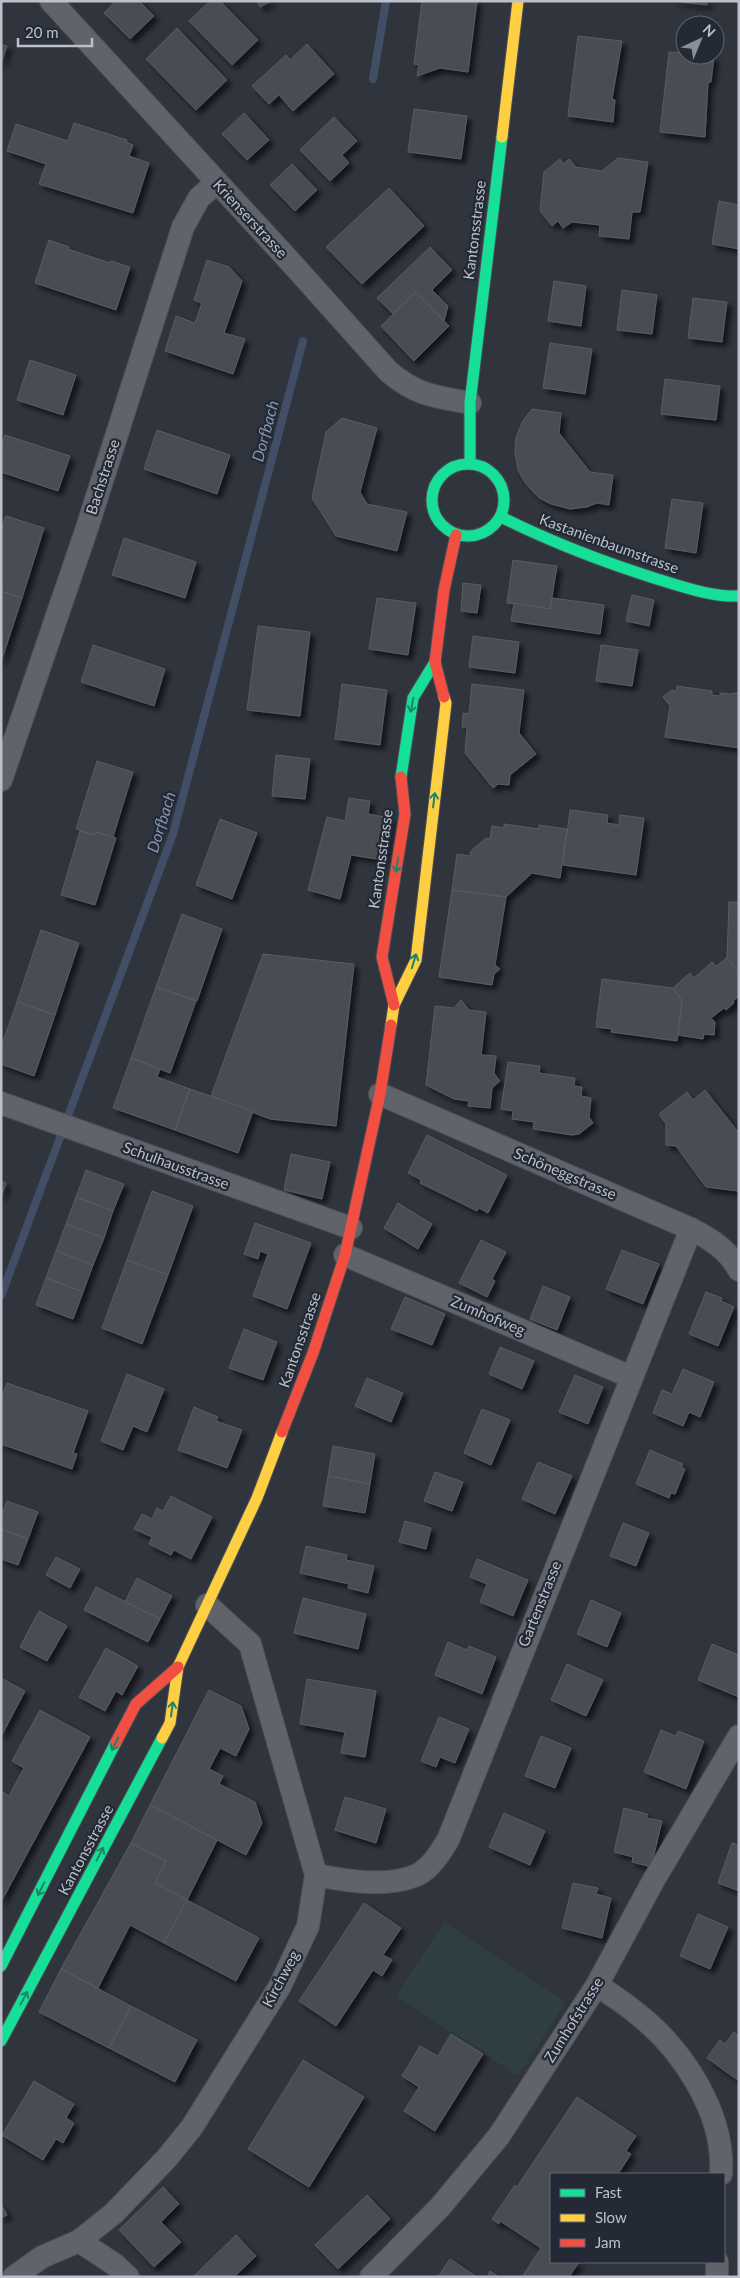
<svg xmlns="http://www.w3.org/2000/svg" width="740" height="2278" font-family="Lato,sans-serif">
<style>
.green{fill:#2e3e42}
.lines{fill:none;stroke-linecap:round;stroke-linejoin:round}
.stream{stroke:#424e65;stroke-width:8}
.building{fill:#494d53;stroke:#585c63;filter:url(#shadow)}
.street-casing{stroke:#4c4f55;stroke-width:24}
.fast-casing{stroke:#4c4f55;stroke-width:13}
.slow-casing{stroke:#4c4f55;stroke-width:13}
.jam-casing{stroke:#4c4f55;stroke-width:13}
.street{stroke:#60636a;stroke-width:22}
.fast{stroke:#16e098;stroke-width:11}
.slow{stroke:#ffcf43;stroke-width:11}
.jam{stroke:#f24e42;stroke-width:11}
.oneway{stroke:#1c8567}
.labels{text-anchor:middle;stroke-width:4.5;stroke-linejoin:round;paint-order:stroke}
.street-label{font-size:15px;fill:#bcc0cb;stroke:#232a36}
.water-label{font-size:16px;font-style:italic;fill:#8695ae;stroke:#232a36}
</style>
<defs>
<filter id="shadow"><feDropShadow dx="4.5" dy="4.5" stdDeviation="2.5" flood-color="#0009"/></filter>
</defs>
<rect width="100%" height="100%" fill="#30343c"/>
<!-- green -->
<path class="green" d="M444,1922L566,2002L518,2076L396,1996Z"/>
<g class="lines">
<!-- stream -->
<g class="stream">
<path d="M373,79L386,1"/>
<path d="M1,1296L173,834L303,341"/>
</g>
</g>
<!-- building -->
<g class="building">
<path d="M116,1H139L154,16L130,39L104,13Z"/>
<path d="M210,1H220L258,40L232,65L189,21Z"/>
<path d="M257,1H271L260,7Z"/>
<path d="M422,1H477L468,72L440,68L417,76L419,65L414,64Z"/>
<path d="M672,1H707V5Z"/>
<path d="M177,28L227,80L196,110L146,59Z"/>
<path d="M578,36L622,41L612,99L615,100L613,122L568,116Z"/>
<path d="M1,44L7,46L1,64Z"/>
<path d="M307,44L334,74L293,111L279,95L269,104L252,86L286,55L290,60Z"/>
<path d="M669,52L685,53V55L714,57L711,82H708L705,137L660,132Z"/>
<path d="M414,109L467,116L461,159L408,152Z"/>
<path d="M244,113L269,140L247,160L222,134Z"/>
<path d="M334,117L357,141L342,155L349,163L330,181L300,150Z"/>
<path d="M74,123L127,140L126,142L133,145L129,156L149,163L133,213L39,184L46,164L7,151L16,124L68,141Z"/>
<path d="M618,158L648,162L640,212H632L629,239L599,236L600,225L572,222L563,228L558,221L552,226L540,211L544,172L560,159L564,164L569,159L576,167L602,171Z"/>
<path d="M292,164L317,190L295,211L270,185Z"/>
<path d="M389,188L424,226L362,284L326,247Z"/>
<path d="M719,201L739,205V249L712,244Z"/>
<path d="M49,240L69,247L68,249L110,263L111,261L130,267L116,310L35,283Z"/>
<path d="M430,247L452,270L432,290L448,306L444,321L416,292L393,314L377,298Z"/>
<path d="M207,260L229,267L242,281L224,333L245,339L233,374L165,351L176,316L195,323L202,303L194,300Z"/>
<path d="M554,281L586,286L581,326L548,321Z"/>
<path d="M622,290L657,295L652,334L617,330Z"/>
<path d="M416,292L449,326L414,361L381,326Z"/>
<path d="M693,298L727,302L722,342L688,338Z"/>
<path d="M550,343L592,349L585,394L543,388Z"/>
<path d="M30,360L76,375L63,415L17,400Z"/>
<path d="M665,379L720,386L716,420L661,414Z"/>
<path d="M532,409L561,413L559,433L590,472L613,475L609,505L597,503L587,507L570,509L551,504L539,498L526,484L518,470L515,452L516,438L522,422Z"/>
<path d="M342,418L377,428L360,492L367,504L407,512L397,551L336,536L312,498L326,432Z"/>
<path d="M157,430L230,455L217,494L144,469Z"/>
<path d="M5,435L70,456L58,491L1,472V446Z"/>
<path d="M672,499L703,503L696,553L665,548Z"/>
<path d="M6,516L44,528L22,598L1,591V530Z"/>
<path d="M124,538L196,562L185,598L112,575Z"/>
<path d="M513,560L557,566L550,609L507,603Z"/>
<path d="M463,583L481,585L477,613L461,611Z"/>
<path d="M1,591L22,598L1,662Z"/>
<path d="M632,595L654,600L649,626L626,621Z"/>
<path d="M377,598L416,603L408,655L369,649Z"/>
<path d="M552,598L604,605L600,634L511,621L514,603L550,609Z"/>
<path d="M258,626L310,632L300,716L247,710Z"/>
<path d="M473,636L519,642L515,673L469,667Z"/>
<path d="M93,645L165,669L154,706L81,682Z"/>
<path d="M601,645L638,650L632,686L596,681Z"/>
<path d="M342,684L387,690L380,745L335,739Z"/>
<path d="M472,684L524,690L519,733L536,754L510,775L509,785L498,784L493,788L465,753L467,727H462L463,713L469,714Z"/>
<path d="M677,686L712,691V695L720,696V693L731,694L739,692V748L665,737L670,706L663,697L672,690L676,691Z"/>
<path d="M276,755L310,759L305,799L272,796Z"/>
<path d="M97,761L133,772L113,837L96,832L95,835L76,829Z"/>
<path d="M349,798L370,801L368,814L390,818L383,860L351,855L340,899L308,890L327,817L345,821Z"/>
<path d="M570,810L608,815L607,823L619,825L620,815L644,818L636,875L563,865Z"/>
<path d="M220,819L257,833L232,899L196,885Z"/>
<path d="M504,824L539,829V825L567,829L560,878L532,873L506,897L452,890L457,854L470,856L471,851L486,838L490,839L492,826L504,828Z"/>
<path d="M80,831L95,835L96,832L116,838L95,905L61,895Z"/>
<path d="M452,890L506,897L495,965L500,969L494,974L492,985L439,977Z"/>
<path d="M729,902H739V973L727,958Z"/>
<path d="M182,914L222,929L197,1001L156,987Z"/>
<path d="M41,930L79,943L55,1015L17,1002Z"/>
<path d="M263,954L354,964L336,1126L270,1119L211,1096Z"/>
<path d="M727,958L739,973V996L733,1001L734,1003L726,1010L724,1008L711,1018L715,1022L714,1035L704,1034L703,1039L678,1035L682,1001L673,988L690,973L694,978L712,962L716,966Z"/>
<path d="M602,979L673,988L682,1001L677,1041L611,1032L612,1029L596,1027Z"/>
<path d="M156,987L196,1001L170,1073L131,1058Z"/>
<path d="M461,1000L469,1010L486,1012L481,1055L496,1056L494,1073L500,1081L492,1088L490,1108L468,1106L469,1101L454,1099L426,1085L435,1006L454,1008Z"/>
<path d="M17,1002L55,1015L34,1076L1,1064V1047Z"/>
<path d="M131,1058L160,1069L157,1077L190,1089L175,1130L113,1108Z"/>
<path d="M508,1062L540,1066L539,1073L575,1078L574,1086L582,1087L581,1096L591,1098L589,1117L593,1123L579,1134L572,1135L533,1129L534,1122L512,1119L513,1111L501,1109Z"/>
<path d="M190,1089L253,1111L238,1153L175,1130Z"/>
<path d="M705,1090L739,1133L738,1191L706,1187L676,1146L666,1145V1124L659,1114L687,1092L693,1100Z"/>
<path d="M427,1135L507,1175L488,1213L479,1208L477,1211L420,1183L421,1180L408,1173Z"/>
<path d="M291,1154L330,1162L322,1199L284,1190Z"/>
<path d="M86,1170L124,1184L113,1211L76,1197Z"/>
<path d="M1,1181L6,1183L1,1198Z"/>
<path d="M152,1191L193,1206L168,1275L127,1260Z"/>
<path d="M76,1197L113,1211L104,1238L66,1224Z"/>
<path d="M398,1203L432,1224L418,1249L384,1228Z"/>
<path d="M255,1223L311,1243L287,1309L253,1296L268,1254L260,1251L258,1259L244,1254Z"/>
<path d="M66,1224L104,1238L93,1265L56,1251Z"/>
<path d="M481,1240L506,1252L492,1279L495,1281L487,1297L459,1283Z"/>
<path d="M622,1250L659,1264L643,1304L606,1289Z"/>
<path d="M56,1251L93,1265L83,1292L46,1278Z"/>
<path d="M127,1260L168,1275L142,1344L102,1328Z"/>
<path d="M46,1278L83,1292L73,1319L36,1305Z"/>
<path d="M543,1286L570,1297L557,1330L530,1319Z"/>
<path d="M706,1292L722,1298L721,1301L734,1307L718,1346L689,1334Z"/>
<path d="M405,1297L445,1314L432,1345L391,1329Z"/>
<path d="M244,1329L277,1342L263,1380L229,1368Z"/>
<path d="M500,1347L534,1361L522,1389L489,1374Z"/>
<path d="M683,1369L714,1382L700,1417L689,1412L683,1426L653,1413L662,1390L672,1394Z"/>
<path d="M127,1374L164,1389L147,1432L133,1426L123,1450L101,1441Z"/>
<path d="M575,1375L603,1387L588,1424L559,1412Z"/>
<path d="M367,1378L403,1393L391,1422L355,1406Z"/>
<path d="M7,1383L88,1411L73,1453L77,1454L72,1469L1,1444V1400Z"/>
<path d="M194,1407L218,1417L216,1421L242,1430L227,1468L178,1450Z"/>
<path d="M482,1409L510,1420L491,1465L464,1453Z"/>
<path d="M333,1446L375,1454L370,1484L328,1476Z"/>
<path d="M650,1450L683,1464L681,1467L685,1469L675,1494L671,1493L669,1498L636,1484Z"/>
<path d="M538,1462L572,1476L555,1514L522,1499Z"/>
<path d="M435,1472L463,1482L452,1511L424,1501Z"/>
<path d="M328,1476L370,1484L365,1513L323,1506Z"/>
<path d="M171,1496L212,1517L191,1559L174,1550L171,1555L149,1544L152,1537L134,1529L142,1514L152,1519L157,1508L163,1511Z"/>
<path d="M7,1501L38,1512L28,1539L1,1529V1517Z"/>
<path d="M405,1521L431,1528L426,1549L399,1542Z"/>
<path d="M623,1523L649,1533L636,1566L610,1556Z"/>
<path d="M1,1529L28,1539L18,1565L1,1559Z"/>
<path d="M306,1546L347,1555L346,1560L374,1566L368,1593L348,1588L349,1584L300,1573Z"/>
<path d="M56,1557L80,1569L70,1588L46,1575Z"/>
<path d="M477,1559L528,1580L513,1616L480,1602L487,1584L470,1577Z"/>
<path d="M137,1578L172,1596L160,1619L125,1602Z"/>
<path d="M96,1587L160,1619L148,1642L84,1610Z"/>
<path d="M303,1598L366,1614L358,1649L294,1633Z"/>
<path d="M591,1600L621,1613L607,1647L577,1634Z"/>
<path d="M39,1611L67,1626L47,1661L20,1647Z"/>
<path d="M448,1642L467,1650L469,1646L496,1657L482,1694L435,1675Z"/>
<path d="M712,1644L739,1655V1697L698,1680Z"/>
<path d="M106,1648L138,1666L122,1695L116,1691L105,1711L79,1697Z"/>
<path d="M567,1664L603,1680L586,1716L551,1700Z"/>
<path d="M1,1678L25,1691L2,1735H1Z"/>
<path d="M307,1679L376,1691L365,1757L341,1753L345,1732L300,1724Z"/>
<path d="M209,1690L241,1706L249,1729L236,1756L220,1748L209,1769L223,1776L219,1784L255,1802L262,1823L246,1855L150,1805Z"/>
<path d="M40,1710L90,1737L1,1902V1791L9,1796L24,1768L12,1761Z"/>
<path d="M439,1717L469,1729L455,1763L440,1757L436,1767L421,1761Z"/>
<path d="M661,1730L676,1736L678,1731L704,1741L686,1789L644,1772Z"/>
<path d="M541,1736L571,1748L555,1788L525,1776Z"/>
<path d="M345,1797L386,1809L376,1843L335,1830Z"/>
<path d="M150,1805L217,1840L187,1900L155,1883L166,1861L131,1843Z"/>
<path d="M624,1808L647,1814V1818L662,1821L651,1867L632,1862L633,1857L614,1852Z"/>
<path d="M504,1813L545,1831L530,1865L489,1847Z"/>
<path d="M131,1843L166,1861L155,1883L187,1900L164,1943L130,1925L98,1988L61,1969Z"/>
<path d="M732,1843L739,1845V1891L718,1883Z"/>
<path d="M573,1883L598,1888L596,1894L611,1898L602,1938L562,1928Z"/>
<path d="M187,1900L259,1938L236,1981L164,1943Z"/>
<path d="M364,1903L401,1928L383,1955L392,1960L382,1976L373,1970L336,2026L299,2001Z"/>
<path d="M698,1914L728,1927L710,1969L680,1956Z"/>
<path d="M61,1969L131,2006L109,2048L39,2012Z"/>
<path d="M131,2006L197,2040L175,2082L109,2048Z"/>
<path d="M734,2032L739,2036V2081L707,2058L720,2040L725,2044Z"/>
<path d="M451,2034L483,2054L435,2131L404,2111L419,2087L402,2076L420,2046L438,2056Z"/>
<path d="M303,2060L364,2097L309,2187L248,2149Z"/>
<path d="M34,2081L74,2104L66,2118L74,2123L63,2143L56,2139L43,2160L2,2135Z"/>
<path d="M577,2097L636,2136L626,2151L631,2154L618,2174H551V2262H579L569,2277H522L541,2248L500,2221L499,2224L492,2219L515,2185L517,2187Z"/>
<path d="M163,2187L179,2204L161,2222L181,2242L154,2267L119,2230Z"/>
<path d="M367,2195L390,2219L338,2269L315,2245Z"/>
<path d="M1,2204L7,2215L1,2218Z"/>
<path d="M236,2235L256,2256L234,2277H193Z"/>
<path d="M450,2259L477,2277H438Z"/>
<path d="M490,2271L499,2277H487Z"/>
</g>
<g class="lines">
<defs>
<g id="street">
<path d="M51,1L296,268L389,372C418,396 434,396 470,403"/>
<path d="M1,780L87,528L183,227L199,198L216,183"/>
<path d="M380,1094L691,1229C711,1239 728,1250 739,1270"/>
<path d="M1,1103L351,1228"/>
<path d="M345,1255L631,1377"/>
<path d="M316,1875C347,1881 387,1888 417,1875C431,1868 440,1853 448,1840L691,1229"/>
<path d="M597,1985C610,1994 623,2002 635,2012C682,2048 725,2113 721,2174"/>
<path d="M79,2241L114,2264L128,2277"/>
<path d="M14,2277L42,2257L79,2241L114,2213L167,2158L192,2127L280,1986L308,1926L316,1875L250,1644L207,1605"/>
<path d="M371,2277L440,2207L499,2136L597,1985L652,1883L739,1736"/>
<path d="M717,2277V2262"/>
</g>
<g id="fast">
<circle cx="468" cy="500" r="36"/>
<path d="M470,464V403L502,137"/>
<path d="M501,517C551,542 603,562 657,579C684,587 711,597 739,596"/>
<path d="M401,777L413,698L435,662"/>
<path d="M1,1966L116,1742"/>
<path d="M1,2041L162,1738"/>
</g>
<g id="slow">
<path d="M502,137L518,1"/>
<path d="M391,1025L394,1005L416,960L446,703L444,697"/>
<path d="M162,1738L170,1723L178,1667L257,1498L282,1432"/>
</g>
<g id="jam">
<path d="M444,697L435,662L444,590L456,535"/>
<path d="M394,1005L382,957L405,814L401,777"/>
<path d="M282,1432L313,1353L345,1255L380,1094L391,1025"/>
<path d="M116,1742L136,1704L178,1667"/>
</g>
</defs>
<!-- street casing -->
<use href="#street" class="street-casing"/>
<!-- fast casing -->
<use href="#fast" class="fast-casing"/>
<!-- slow casing -->
<use href="#slow" class="slow-casing"/>
<!-- jam casing -->
<use href="#jam" class="jam-casing"/>
<!-- street -->
<use href="#street" class="street"/>
<!-- fast -->
<use href="#fast" class="fast"/>
<!-- slow -->
<use href="#slow" class="slow"/>
<!-- jam -->
<use href="#jam" class="jam"/>
</g>
<!-- one-way arrows -->
<defs><path id="oneway-shaft" d="M-6 0H5M1.5-3L5.5 0L1.5 3" fill="none" stroke-width="1.6" stroke-linecap="round" stroke-linejoin="round" transform="scale(1.25)"/></defs>
<g class="oneway">
<use href="#oneway-shaft" transform="translate(412 705) rotate(101)"/>
<use href="#oneway-shaft" transform="translate(434 800) rotate(-83)"/>
<use href="#oneway-shaft" transform="translate(397 865) rotate(99)"/>
<use href="#oneway-shaft" transform="translate(414 961) rotate(-73)"/>
<use href="#oneway-shaft" transform="translate(172 1709) rotate(-82)"/>
<use href="#oneway-shaft" transform="translate(115 1744) rotate(117)"/>
<use href="#oneway-shaft" transform="translate(100 1854) rotate(-62)"/>
<use href="#oneway-shaft" transform="translate(41 1889) rotate(117)"/>
<use href="#oneway-shaft" transform="translate(24 1998) rotate(-62)"/>
</g>
<g class="labels">
<!-- street labels -->
<g class="street-label">
<text transform="translate(250 219) rotate(47)" y="5">Krienserstrasse</text>
<text transform="translate(475 230) rotate(-83)" y="5">Kantonsstrasse</text>
<text transform="translate(103 477) rotate(-72)" y="5">Bachstrasse</text>
<text transform="translate(609 544) rotate(20)" y="5">Kastanienbaumstrasse</text>
<text transform="translate(381 859) rotate(-82)" y="5">Kantonsstrasse</text>
<text transform="translate(176 1166) rotate(20)" y="5">Schulhausstrasse</text>
<text transform="translate(565 1174) rotate(23)" y="5">Schöneggstrasse</text>
<text transform="translate(488 1316) rotate(23)" y="5">Zumhofweg</text>
<text transform="translate(300 1340) rotate(-71)" y="5">Kantonsstrasse</text>
<text transform="translate(540 1604) rotate(-68)" y="5">Gartenstrasse</text>
<text transform="translate(86 1850) rotate(-62)" y="5">Kantonsstrasse</text>
<text transform="translate(281 1979) rotate(-62)" y="5">Kirchweg</text>
<text transform="translate(574 2020) rotate(-58)" y="5">Zumhofstrasse</text>
</g>
<!-- water labels -->
<g class="water-label">
<text transform="translate(265 431) rotate(-75)" y="6">Dorfbach</text>
<text transform="translate(161 822) rotate(-73)" y="6">Dorfbach</text>
</g>
</g>
<!-- border -->
<rect width="740" height="2278" fill="none" stroke="#bcc0cb" stroke-width="5"/>
<!-- legend -->
<rect x="550" y="2173" width="175" height="90" fill="#232a36" stroke="#606672"/>
<rect x="560" y="2189" width="25" height="8" fill="#16e098" stroke="#606672"/>
<text x="595" y="2198" font-size="15" fill="#bcc0cb">Fast</text>
<rect x="560" y="2214" width="25" height="8" fill="#ffcf43" stroke="#606672"/>
<text x="595" y="2223" font-size="15" fill="#bcc0cb">Slow</text>
<rect x="560" y="2239" width="25" height="8" fill="#f24e42" stroke="#606672"/>
<text x="595" y="2248" font-size="15" fill="#bcc0cb">Jam</text>
<!-- north arrow -->
<g transform="translate(700 40) rotate(44)"><circle r="24" fill="#232a36" stroke="#606672"/>
<path d="M0-4L9 19L0 12L-9 19Z" fill="#8b8f99"/>
<text y="-8" font-size="14" font-weight="bold" text-anchor="middle" fill="#bcc0cb">N</text>
</g>
<!-- scale -->
<path d="M18 38v8h74v-8" fill="none" stroke="#bcc0cb" stroke-width="2.5"/>
<text x="25" y="38" font-size="15" fill="#bcc0cb" stroke="#232a36" stroke-width="4" paint-order="stroke">20 m</text>
</svg>
